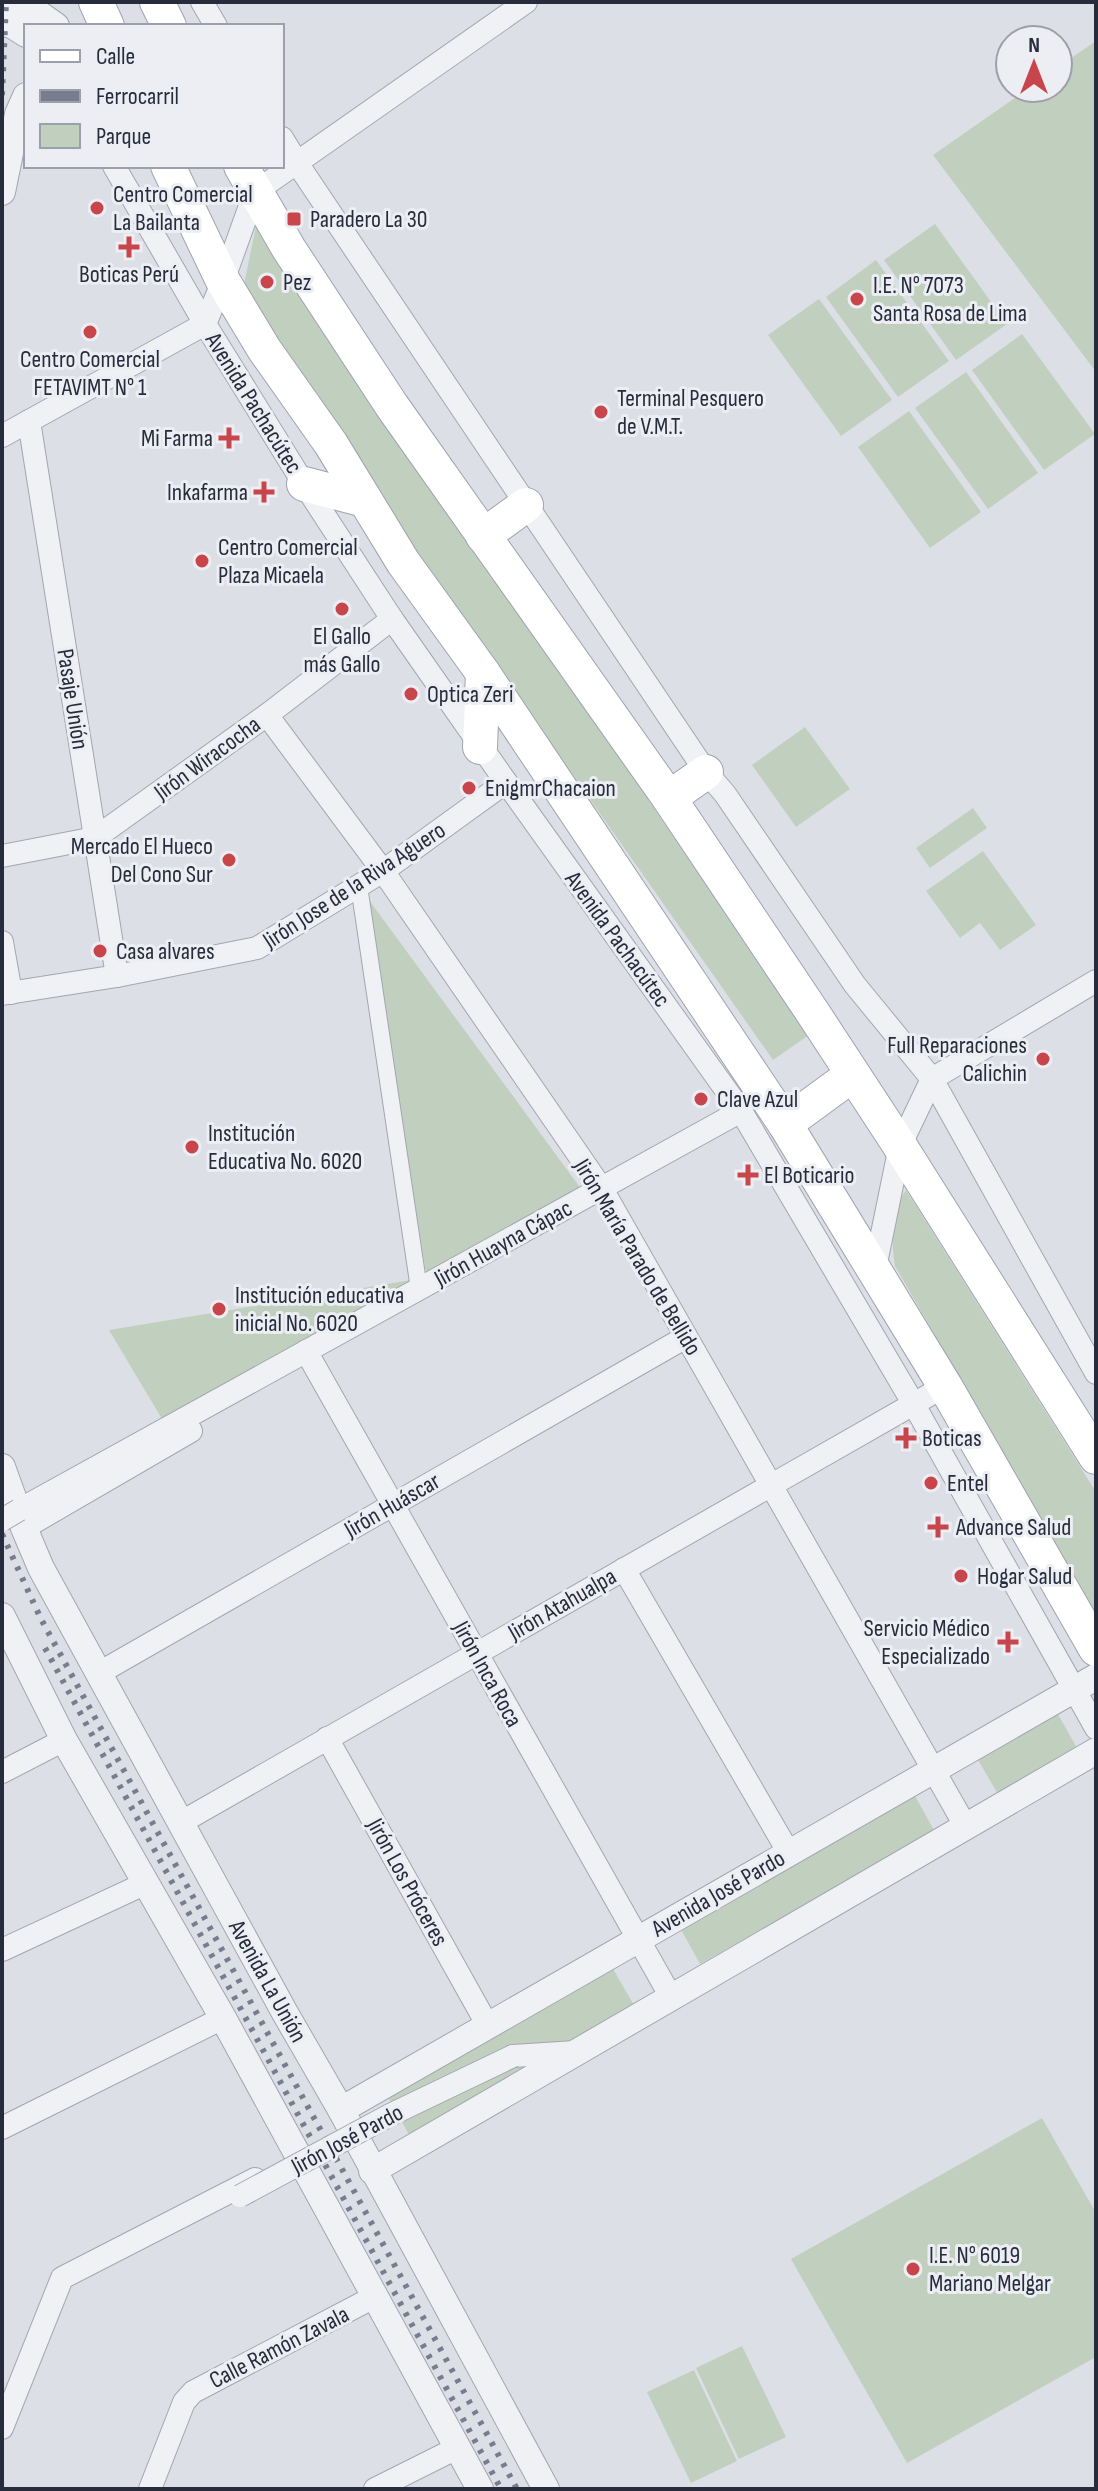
<svg xmlns="http://www.w3.org/2000/svg" width="1098" height="2491" font-family="'Sofia Sans Condensed',sans-serif">
<style>
.green{fill:#c1d0be}
.lines{fill:none;stroke-linecap:round;stroke-linejoin:round}
.pedestrian-casing{stroke:#a3a6b0;stroke-width:18}
.minor-casing{stroke:#a3a6b0;stroke-width:24}
.tertiary-casing{stroke:#a3a6b0;stroke-width:28}
.primary-casing{stroke:#9da3b1;stroke-width:36}
.pedestrian{stroke:#eff1f5;stroke-width:16}
.minor{stroke:#eff1f5;stroke-width:22}
.tertiary{stroke:#eff1f5;stroke-width:26}
.primary{stroke:#fff;stroke-width:34}
.rail{stroke:#777d8f;stroke-width:6;stroke-dasharray:4 8;stroke-linecap:butt}
.minor-bridge-casing{stroke:#a3a6b0;stroke-width:24;stroke-linecap:butt}
.minor-bridge{stroke:#eff1f5;stroke-width:22}
.poi-dot{fill:#c8454b;stroke:#eceef4;stroke-width:3}
.labels{text-anchor:middle;stroke-width:6;stroke-linejoin:round;paint-order:stroke}
.poi-label{font-size:24px;fill:#272c3c;stroke:#eceef4;text-anchor:start}
.street-label{font-size:24px;fill:#272c3c;stroke:#eceef4}
</style>
<rect width="100%" height="100%" fill="#dddfe6"/>
<!-- green -->
<g class="green">
<path d="M1096,41V372L933,155L1029,88H1058V67Z"/>
<path d="M935,224L1007,324L956,360L884,260Z"/>
<path d="M256,226L809,1035L773,1060L273,348L242,294Z"/>
<path d="M876,260L949,361L898,397L826,297Z"/>
<path d="M819,299L892,400L841,436L768,335Z"/>
<path d="M1022,334L1095,434L1044,470L972,370Z"/>
<path d="M966,372L1038,473L988,509L915,408Z"/>
<path d="M909,411L981,512L930,548L858,447Z"/>
<path d="M805,727L850,789L796,827L752,765Z"/>
<path d="M973,808L987,828L930,868L916,848Z"/>
<path d="M983,851L1036,925L1000,950L980,923L960,938L926,891Z"/>
<path d="M366,896L579,1186V1189L433,1273L427,1272L425,1268Z"/>
<path d="M906,1190L1096,1492V1620L1011,1467L895,1266C891,1242 891,1210 906,1190Z"/>
<path d="M411,1280L162,1419L109,1330Z"/>
<path d="M1058,1714L1078,1750L999,1796L978,1760Z"/>
<path d="M914,1794L935,1832L700,1964L679,1926Z"/>
<path d="M612,1967L635,2007L412,2140L388,2097Z"/>
<path d="M1042,2118L1096,2213V2357L907,2463L791,2259Z"/>
<path d="M742,2346L786,2437L739,2459L696,2368Z"/>
<path d="M694,2370L737,2461L691,2483L647,2392Z"/>
</g>
<g class="lines">
<defs>
<path id="pedestrian" d="M359,886L419,1289"/>
<g id="minor">
<path d="M202,2L216,26"/>
<path d="M282,138L303,172L706,772L725,794L855,985L932,1079L1096,1373"/>
<path d="M114,166L205,324L304,484L392,619L506,782L741,1111L913,1403L1096,1728"/>
<path d="M29,421L117,976"/>
<path d="M2,436L205,324L223,281L255,192L526,2"/>
<path d="M267,715L383,871L602,1189L966,1827"/>
<path d="M2,856L95,838L267,715L392,619"/>
<path d="M2,942L11,993"/>
<path d="M2,994L117,976L257,948L383,871L506,782"/>
<path d="M875,1268L900,1146L932,1079L1096,981"/>
<path d="M306,1351L671,1997"/>
<path d="M19,1510L741,1111"/>
<path d="M24,1528L191,1431"/>
<path d="M624,1569L789,1853"/>
<path d="M99,1673L686,1337"/>
<path d="M327,1738L488,2026"/>
<path d="M2,1772L64,1740"/>
<path d="M180,1823L945,1386"/>
<path d="M2,1950L144,1884"/>
<path d="M513,2056L576,2052"/>
<path d="M2,2128L223,2018"/>
<path d="M2,2428L62,2278L255,2179"/>
<path d="M150,2489L184,2402L193,2392L374,2297"/>
<path d="M375,2489L457,2448"/>
</g>
<g id="tertiary">
<path d="M2,3L35,11L56,26"/>
<path d="M2,23L12,25L26,34"/>
<path d="M2,192L18,114L26,96"/>
<path d="M2,1467L24,1528L41,1568L285,2013L341,2110L546,2489"/>
<path d="M2,1616L64,1740L223,2018L480,2489"/>
<path d="M341,2110L1096,1677"/>
<path d="M372,2171L1096,1751"/>
</g>
<g id="primary">
<path d="M96,2L107,26"/>
<path d="M157,2L169,26"/>
<path d="M168,166L223,281L264,349L331,444L403,562L483,673L785,1124L945,1386L1096,1649"/>
<path d="M241,166L289,249L392,406L669,798L813,1013L900,1146L1096,1457"/>
<path d="M304,484L365,500"/>
<path d="M483,536L526,505"/>
<path d="M480,747L483,673"/>
<path d="M669,798L706,772"/>
<path d="M785,1124L852,1075"/>
</g>
</defs>
<!-- pedestrian casing -->
<use href="#pedestrian" class="pedestrian-casing"/>
<!-- minor casing -->
<use href="#minor" class="minor-casing"/>
<!-- tertiary casing -->
<use href="#tertiary" class="tertiary-casing"/>
<!-- primary casing -->
<use href="#primary" class="primary-casing"/>
<!-- pedestrian -->
<use href="#pedestrian" class="pedestrian"/>
<!-- minor -->
<use href="#minor" class="minor"/>
<!-- tertiary -->
<use href="#tertiary" class="tertiary"/>
<!-- primary -->
<use href="#primary" class="primary"/>
<!-- rail -->
<g class="rail">
<path d="M2,95L6,2"/>
<path d="M2,1534L41,1619L517,2489"/>
<path d="M45,1648L501,2489"/>
</g>
<defs>
<g id="minor-bridge">
<path d="M2,1520L19,1510"/>
<path d="M240,2196L390,2115L513,2056"/>
</g>
</defs>
<!-- minor-bridge casing -->
<use href="#minor-bridge" class="minor-bridge-casing"/>
<!-- minor-bridge -->
<use href="#minor-bridge" class="minor-bridge"/>
</g>
<!-- markers -->
<g class="poi-dot">
<circle cx="97" cy="208" r="8"/>
<rect x="286" y="211" width="16" height="16" rx="4"/>
<path d="M125 235h8v8h8v8h-8v8h-8v-8h-8v-8h8z"/>
<circle cx="267" cy="282" r="8"/>
<circle cx="857" cy="299" r="8"/>
<circle cx="90" cy="332" r="8"/>
<circle cx="601" cy="412" r="8"/>
<path d="M225 426h8v8h8v8h-8v8h-8v-8h-8v-8h8z"/>
<path d="M260 480h8v8h8v8h-8v8h-8v-8h-8v-8h8z"/>
<circle cx="202" cy="561" r="8"/>
<circle cx="342" cy="609" r="8"/>
<circle cx="411" cy="694" r="8"/>
<circle cx="469" cy="788" r="8"/>
<circle cx="229" cy="860" r="8"/>
<circle cx="100" cy="951" r="8"/>
<circle cx="1043" cy="1059" r="8"/>
<circle cx="701" cy="1099" r="8"/>
<circle cx="192" cy="1147" r="8"/>
<path d="M744 1163h8v8h8v8h-8v8h-8v-8h-8v-8h8z"/>
<circle cx="219" cy="1309" r="8"/>
<path d="M902 1426h8v8h8v8h-8v8h-8v-8h-8v-8h8z"/>
<circle cx="931" cy="1483" r="8"/>
<path d="M934 1515h8v8h8v8h-8v8h-8v-8h-8v-8h8z"/>
<circle cx="961" cy="1576" r="8"/>
<path d="M1004 1630h8v8h8v8h-8v8h-8v-8h-8v-8h8z"/>
<circle cx="913" cy="2269" r="8"/>
</g>
<g class="labels">
<!-- poi labels -->
<g class="poi-label">
<text x="113" y="202">Centro Comercial<tspan x="113" dy="28">La Bailanta</tspan></text>
<text x="310" y="227">Paradero La 30</text>
<text x="129" y="282" text-anchor="middle">Boticas Perú</text>
<text x="283" y="290">Pez</text>
<text x="873" y="293">I.E. N° 7073<tspan x="873" dy="28">Santa Rosa de Lima</tspan></text>
<text x="90" y="367" text-anchor="middle">Centro Comercial<tspan x="90" dy="28">FETAVIMT N° 1</tspan></text>
<text x="617" y="406">Terminal Pesquero<tspan x="617" dy="28">de V.M.T.</tspan></text>
<text x="213" y="446" text-anchor="end">Mi Farma</text>
<text x="248" y="500" text-anchor="end">Inkafarma</text>
<text x="218" y="555">Centro Comercial<tspan x="218" dy="28">Plaza Micaela</tspan></text>
<text x="342" y="644" text-anchor="middle">El Gallo<tspan x="342" dy="28">más Gallo</tspan></text>
<text x="427" y="702">Optica Zeri</text>
<text x="485" y="796">EnigmrChacaion</text>
<text x="213" y="854" text-anchor="end">Mercado El Hueco<tspan x="213" dy="28">Del Cono Sur</tspan></text>
<text x="116" y="959">Casa alvares</text>
<text x="1027" y="1053" text-anchor="end">Full Reparaciones<tspan x="1027" dy="28">Calichin</tspan></text>
<text x="717" y="1107">Clave Azul</text>
<text x="208" y="1141">Institución<tspan x="208" dy="28">Educativa No. 6020</tspan></text>
<text x="764" y="1183">El Boticario</text>
<text x="235" y="1303">Institución educativa<tspan x="235" dy="28">inicial No. 6020</tspan></text>
<text x="922" y="1446">Boticas</text>
<text x="947" y="1491">Entel</text>
<text x="956" y="1535">Advance Salud</text>
<text x="977" y="1584">Hogar Salud</text>
<text x="990" y="1636" text-anchor="end">Servicio Médico<tspan x="990" dy="28">Especializado</tspan></text>
<text x="929" y="2263">I.E. N° 6019<tspan x="929" dy="28">Mariano Melgar</tspan></text>
</g>
<!-- street labels -->
<g class="street-label">
<text transform="translate(254 403) rotate(58)" y="8">Avenida Pachacútec</text>
<text transform="translate(73 699) rotate(81)" y="8">Pasaje Unión</text>
<text transform="translate(207 758) rotate(-36)" y="8">Jirón Wiracocha</text>
<text transform="translate(354 885) rotate(-33)" y="8">Jirón Jose de la Riva Aguero</text>
<text transform="translate(618 939) rotate(54)" y="8">Avenida Pachacútec</text>
<text transform="translate(503 1243) rotate(-29)" y="8">Jirón Huayna Cápac</text>
<text transform="translate(638 1257) rotate(59)" y="8">Jirón María Parado de Bellido</text>
<text transform="translate(392 1505) rotate(-30)" y="8">Jirón Huáscar</text>
<text transform="translate(562 1604) rotate(-30)" y="8">Jirón Atahualpa</text>
<text transform="translate(488 1674) rotate(61)" y="8">Jirón Inca Roca</text>
<text transform="translate(408 1882) rotate(61)" y="8">Jirón Los Próceres</text>
<text transform="translate(718 1893) rotate(-30)" y="8">Avenida José Pardo</text>
<text transform="translate(268 1981) rotate(61)" y="8">Avenida La Unión</text>
<text transform="translate(347 2139) rotate(-28)" y="8">Jirón José Pardo</text>
<text transform="translate(279 2347) rotate(-27)" y="8">Calle Ramón Zavala</text>
</g>
</g>
<!-- border -->
<rect width="1098" height="2491" fill="none" stroke="#272c3c" stroke-width="8"/>
<!-- legend -->
<rect x="24" y="24" width="260" height="144" fill="#eceef4" stroke="#9da0aa" stroke-width="2"/>
<rect x="40" y="50" width="40" height="12" fill="#ffffff" stroke="#9da0aa" stroke-width="2"/>
<text x="96" y="64" font-size="24" fill="#272c3c">Calle</text>
<rect x="40" y="90" width="40" height="12" fill="#777d8f" stroke="#9da0aa" stroke-width="2"/>
<text x="96" y="104" font-size="24" fill="#272c3c">Ferrocarril</text>
<rect x="40" y="124" width="40" height="24" fill="#c1d0be" stroke="#9da0aa" stroke-width="2"/>
<text x="96" y="144" font-size="24" fill="#272c3c">Parque</text>
<!-- north arrow -->
<g transform="translate(1034 64)"><circle r="38" fill="#eceef4" stroke="#9da0aa" stroke-width="2"/>
<path d="M0-6L14 30L0 20L-14 30Z" fill="#c8454b"/>
<text y="-12" font-size="22" font-weight="bold" text-anchor="middle" fill="#272c3c">N</text>
</g>
</svg>
